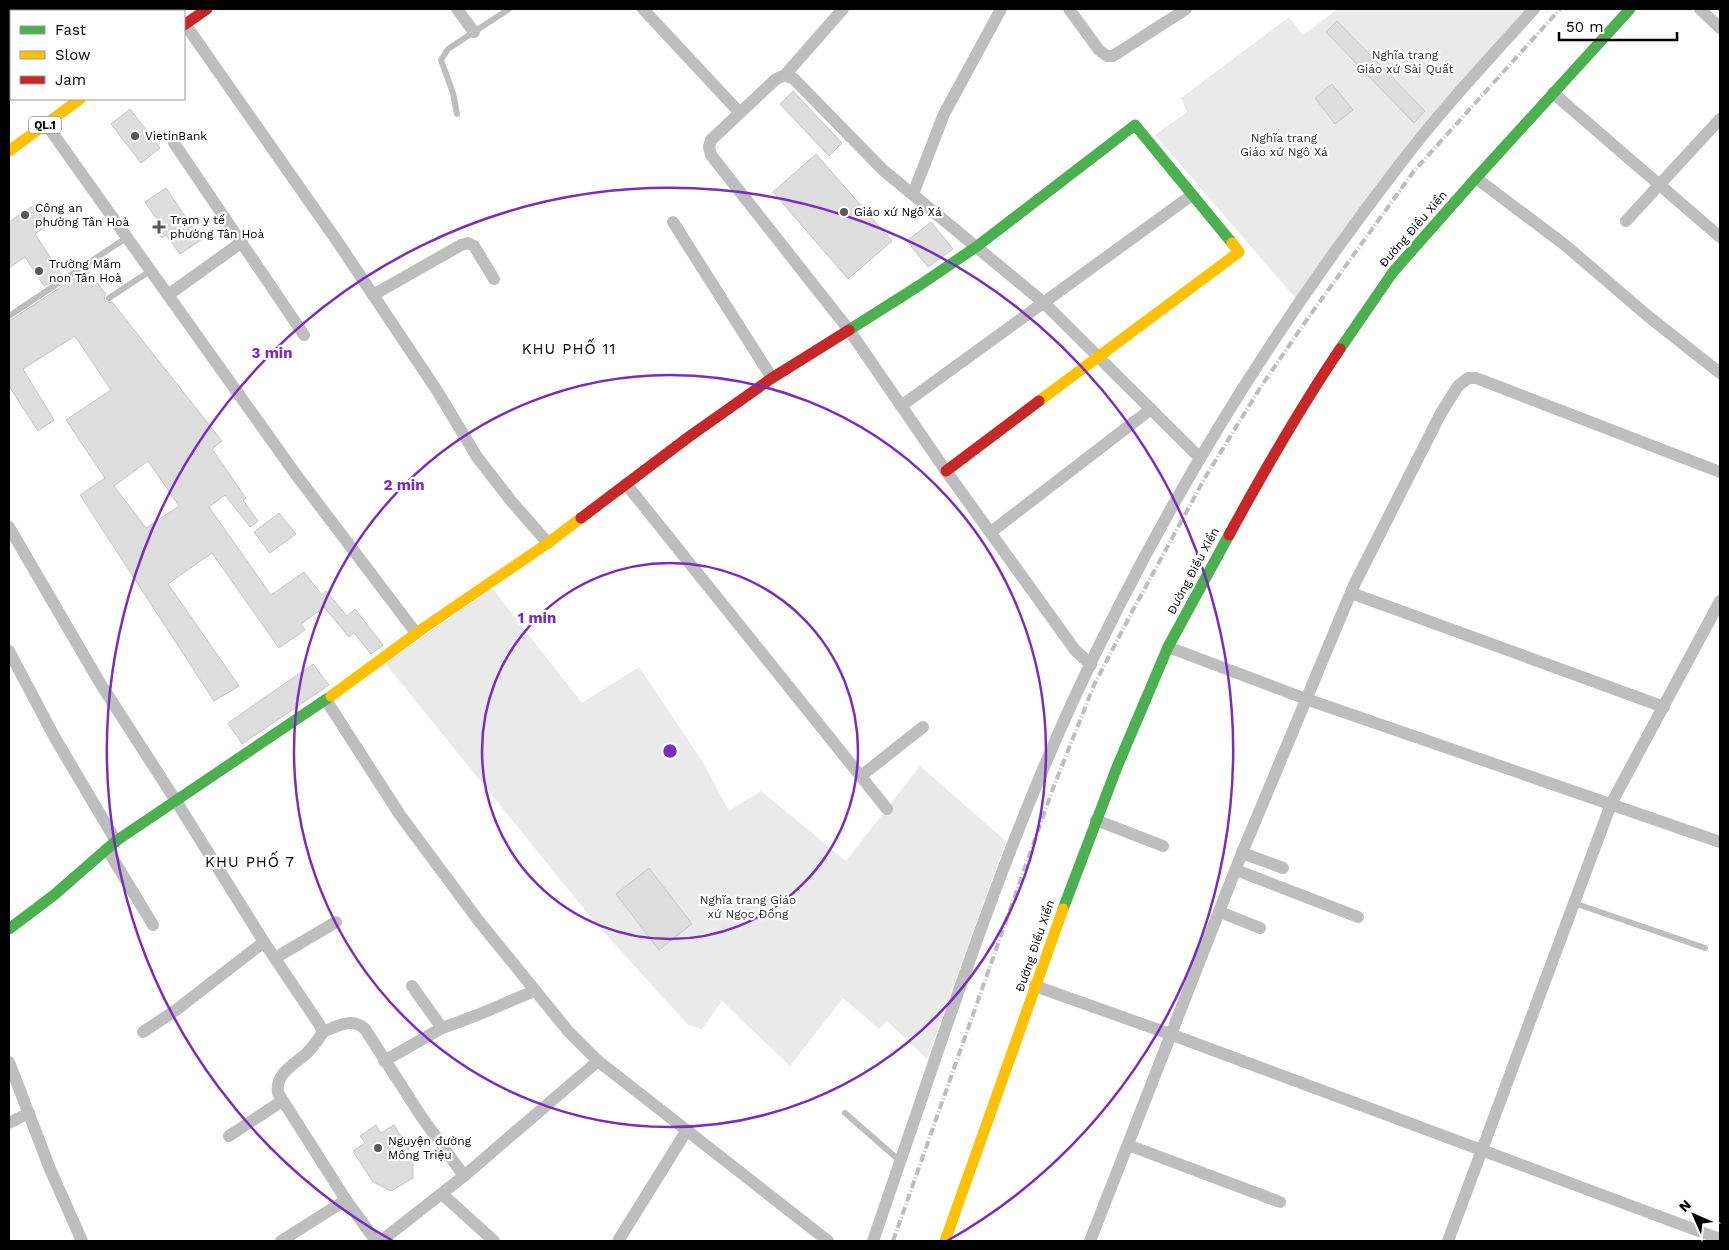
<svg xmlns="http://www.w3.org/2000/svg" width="1729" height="1250" font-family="'Work Sans',sans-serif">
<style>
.green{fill:#eaeaea}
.building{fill:#ddd;stroke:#c5c5c5;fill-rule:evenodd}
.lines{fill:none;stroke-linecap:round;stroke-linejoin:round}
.lane{stroke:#bebebe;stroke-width:6}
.street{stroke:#bebebe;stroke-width:12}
.fast{stroke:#4caf50;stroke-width:11}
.slow{stroke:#ffc107;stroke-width:11}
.jam{stroke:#c62828;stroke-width:11}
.rail{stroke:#bdbdbd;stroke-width:4;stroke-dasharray:8 2.5 1 2.5;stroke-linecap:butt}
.ring{fill:none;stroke:#7b2cbf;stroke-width:2.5}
.poi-dot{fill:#595959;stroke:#fff;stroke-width:2}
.labels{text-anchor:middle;stroke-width:4.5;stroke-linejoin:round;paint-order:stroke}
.shield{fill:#fff;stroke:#4c4c4c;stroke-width:1}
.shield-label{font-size:11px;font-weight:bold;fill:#000}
.park-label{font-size:12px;fill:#303030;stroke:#fff}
.poi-label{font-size:12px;fill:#000;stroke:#fff;text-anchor:start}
.street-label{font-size:12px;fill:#000;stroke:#fff}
.quarter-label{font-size:15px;letter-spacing:1px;fill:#000;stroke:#fff}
.centre{fill:#7b2cbf;stroke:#fff;stroke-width:2.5}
.ring-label{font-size:15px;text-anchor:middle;font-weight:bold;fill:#7b2cbf;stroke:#fff;stroke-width:4.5;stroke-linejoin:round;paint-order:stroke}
</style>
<rect width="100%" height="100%" fill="#fff"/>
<!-- green -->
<g class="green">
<path d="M1338,9H1527L1409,142L1334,244L1296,299L1155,135L1187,112L1181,98L1289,17L1303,35Z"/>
<path d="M492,588L582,703L639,667L702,761L729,811L761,791L846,861L920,766L1006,841L927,1059L887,1021L879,1029L843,998L790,1066L722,1001L702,1029L688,1025L592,919L385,663Z"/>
</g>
<!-- building -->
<g class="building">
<path d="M1337,21L1425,111L1414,123L1326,32Z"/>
<path d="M1332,84L1353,110L1335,124L1315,98Z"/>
<path d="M793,91L842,143L829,156L780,104Z"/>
<path d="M130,109L160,148L141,163L111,124Z"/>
<path d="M816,154L892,241L848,279L773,192Z"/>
<path d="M166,188L201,240L180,254L166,235L162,238L153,225L158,221L145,202Z"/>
<path d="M34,205L48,225L35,234L62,275L44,286L25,257L9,268V222Z"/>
<path d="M931,222L953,249L928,267L907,241Z"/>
<path d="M87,270L106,294L104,298L105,301L109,303L112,302L222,441L212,449L246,498L243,500L258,521L250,527L225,495L209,507L271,595L304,572L322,595L326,591L347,616L355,609L383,645L371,654L354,633L349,637L324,607L301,624L305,630L279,648L212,553L168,584L239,686L214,701L80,495L105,478L66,420L111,390L75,336L23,369L54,420L38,431L9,386V321ZM148,461L179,506L146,528L114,486Z"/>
<path d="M279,513L296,534L270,553L254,532Z"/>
<path d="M313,664L329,685L242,744L228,723Z"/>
<path d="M649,868L692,924L659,950L616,894Z"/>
<path d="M376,1125L381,1133L394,1125L413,1156V1178L391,1191L373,1182L353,1151L365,1143L360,1136Z"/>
</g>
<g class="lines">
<!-- lane -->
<g class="lane">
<path d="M457,114L453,93L441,60L448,49L509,9"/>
<path d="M109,298L150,271"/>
<path d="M9,316L126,238"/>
<path d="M1574,903L1705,948"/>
<path d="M845,1113L900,1161"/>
</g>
<!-- street -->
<g class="street">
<path d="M24,9L26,11"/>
<path d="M457,9L474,32"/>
<path d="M643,9L739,112"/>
<path d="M1069,9L1099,50L1107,56H1113L1186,9"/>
<path d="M1700,9L1720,28"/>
<path d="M140,11L142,9"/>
<path d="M185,24L337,241L436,389L477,457L512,502L548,543"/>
<path d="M785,75L843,9"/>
<path d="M1553,93L1720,237"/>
<path d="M46,124L297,476L416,633"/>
<path d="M174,143L304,335"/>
<path d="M1476,178L1565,245L1649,317L1720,373"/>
<path d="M913,194L944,114L1001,9"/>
<path d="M1626,221L1720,119"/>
<path d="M673,222L772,378"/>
<path d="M168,295L242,242"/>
<path d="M373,295L461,245L468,243L474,246L494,279"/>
<path d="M901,406L1192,195"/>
<path d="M626,484L887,809"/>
<path d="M9,527L100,683L176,801L264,942L319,1024L323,1032C318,1040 313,1047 306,1054C293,1065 275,1074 278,1093L346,1200L376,1241"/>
<path d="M991,532L1151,409"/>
<path d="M1351,593L1664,707"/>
<path d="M1168,647L1306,699L1720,842"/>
<path d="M9,651L55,738L116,841"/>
<path d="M1091,665L1075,650L946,471L849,330L711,155L709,147L711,140L776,79L785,75L794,79L883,170L1043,302L1200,458"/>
<path d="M326,700L400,815L478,920L568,1031L598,1061L828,1241"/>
<path d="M861,776L923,727"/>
<path d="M1096,820L1163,846"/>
<path d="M107,849L153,925"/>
<path d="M1242,853L1283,868"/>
<path d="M1236,870L1358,917"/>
<path d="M1220,912L1260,928"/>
<path d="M275,958L336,922"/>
<path d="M412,986L442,1028L475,1016L534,991"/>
<path d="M1035,986L1170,1034L1720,1239"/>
<path d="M143,1032L176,1010L264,942"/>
<path d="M323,1032C337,1026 352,1017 365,1029L421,1116L464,1176"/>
<path d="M384,1061L442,1028"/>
<path d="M9,1062L50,1169L82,1241"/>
<path d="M9,1123L29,1113"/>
<path d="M229,1136L282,1101"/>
<path d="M1128,1145L1280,1202"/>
<path d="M442,1194L494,1241"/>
<path d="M281,1241L346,1200"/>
<path d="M381,1241L464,1176L598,1061"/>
<path d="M618,1241L687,1130"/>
<path d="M873,1241C894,1179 916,1116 937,1053C978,935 1020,817 1072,703C1160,511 1271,331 1400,164C1441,110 1488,60 1534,9"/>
<path d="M1090,1241L1242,853L1354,585L1441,413L1458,386L1468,378H1476L1720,472"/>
<path d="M1448,1241L1611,804L1720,601"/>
</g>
<!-- fast -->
<g class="fast">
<path d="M849,330L920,285L976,247L1135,125L1232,243"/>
<path d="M1340,349L1393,272L1476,178L1630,9"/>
<path d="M1063,909L1117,767L1168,647L1229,535"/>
<path d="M9,929L54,895L116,841L331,696"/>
</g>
<!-- slow -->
<g class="slow">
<path d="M9,151L80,99"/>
<path d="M1039,401L1239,252L1232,243"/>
<path d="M331,696L425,627L548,543L581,518"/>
<path d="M945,1241L1063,909"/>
</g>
<!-- jam -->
<g class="jam">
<path d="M184,25L207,9"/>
<path d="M946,471L1039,401"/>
<path d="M581,518L690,436L772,378L849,330"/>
<path d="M1229,535C1264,471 1300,408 1340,349"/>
</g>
<!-- rail -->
<path class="rail" d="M893,1241L1052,791L1094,685L1133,610L1206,476L1260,388L1308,318L1414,171L1560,9"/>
</g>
<!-- distance rings -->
<g class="ring">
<circle cx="670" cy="751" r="188"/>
<circle cx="670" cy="751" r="376"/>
<path d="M393 1241A563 563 0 1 1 947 1241"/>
</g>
<!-- markers -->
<g class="poi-dot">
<circle cx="135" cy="136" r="5"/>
<circle cx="844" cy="212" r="5"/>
<circle cx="25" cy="215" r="5"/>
<path d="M156.5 219.5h5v5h5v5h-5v5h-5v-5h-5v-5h5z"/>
<circle cx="39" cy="271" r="5"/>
<circle cx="378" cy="1148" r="5"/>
</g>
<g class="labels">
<!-- shield labels -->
<rect class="shield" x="29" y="116.5" width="32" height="17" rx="4"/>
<g class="shield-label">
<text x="45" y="129">QL.1</text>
</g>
<!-- park labels -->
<g class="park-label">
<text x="1405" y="59">Nghĩa trang<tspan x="1405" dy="14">Giáo xứ Sài Quất</tspan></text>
<text x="1284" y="142">Nghĩa trang<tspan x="1284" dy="14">Giáo xứ Ngô Xá</tspan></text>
<text x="748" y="904">Nghĩa trang Giáo<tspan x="748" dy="14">xứ Ngọc Đồng</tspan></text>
</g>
<!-- poi labels -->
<g class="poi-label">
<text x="145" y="140">VietinBank</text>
<text x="35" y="212">Công an<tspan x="35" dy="14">phường Tân Hoà</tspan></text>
<text x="854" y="216">Giáo xứ Ngô Xá</text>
<text x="170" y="224">Trạm y tế<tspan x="170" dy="14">phường Tân Hoà</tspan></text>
<text x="49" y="268">Trường Mầm<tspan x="49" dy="14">non Tân Hoà</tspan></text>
<text x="388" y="1145">Nguyện đường<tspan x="388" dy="14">Mông Triệu</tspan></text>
</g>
<!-- street labels -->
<g class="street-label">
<text transform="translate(1413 229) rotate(-49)" y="4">Đường Điều Xiển</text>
<text transform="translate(1193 571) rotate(-62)" y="4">Đường Điều Xiển</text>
<text transform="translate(1035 946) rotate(-71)" y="4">Đường Điều Xiển</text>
</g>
<!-- quarter labels -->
<g class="quarter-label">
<text x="569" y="354">KHU PHỐ 11</text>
<text x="250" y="867">KHU PHỐ 7</text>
</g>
</g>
<circle cx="670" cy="751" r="8" class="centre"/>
<g class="ring-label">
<text x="272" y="358">3 min</text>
<text x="404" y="490">2 min</text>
<text x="537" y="623">1 min</text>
</g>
<!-- border -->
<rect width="1729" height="1250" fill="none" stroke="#000000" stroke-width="20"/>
<!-- legend -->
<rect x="10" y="10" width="175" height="90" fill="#ffffff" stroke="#999999"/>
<rect x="20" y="26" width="25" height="8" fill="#4caf50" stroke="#999999"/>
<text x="55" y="35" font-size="15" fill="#000000">Fast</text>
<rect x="20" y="51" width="25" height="8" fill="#ffc107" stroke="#999999"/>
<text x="55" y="60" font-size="15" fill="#000000">Slow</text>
<rect x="20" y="76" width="25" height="8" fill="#c62828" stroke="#999999"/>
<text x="55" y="85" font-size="15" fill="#000000">Jam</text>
<!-- north arrow -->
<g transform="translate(1694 1215) rotate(315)" stroke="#ffffff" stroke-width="4" paint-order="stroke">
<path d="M0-4L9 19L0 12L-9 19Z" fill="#000000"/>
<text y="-8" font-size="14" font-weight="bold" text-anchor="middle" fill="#000000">N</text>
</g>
<!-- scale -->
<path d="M1559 32v8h118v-8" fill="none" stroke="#000000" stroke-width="2.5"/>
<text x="1566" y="32" font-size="15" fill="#000000" stroke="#ffffff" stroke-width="4" paint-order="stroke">50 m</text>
</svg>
